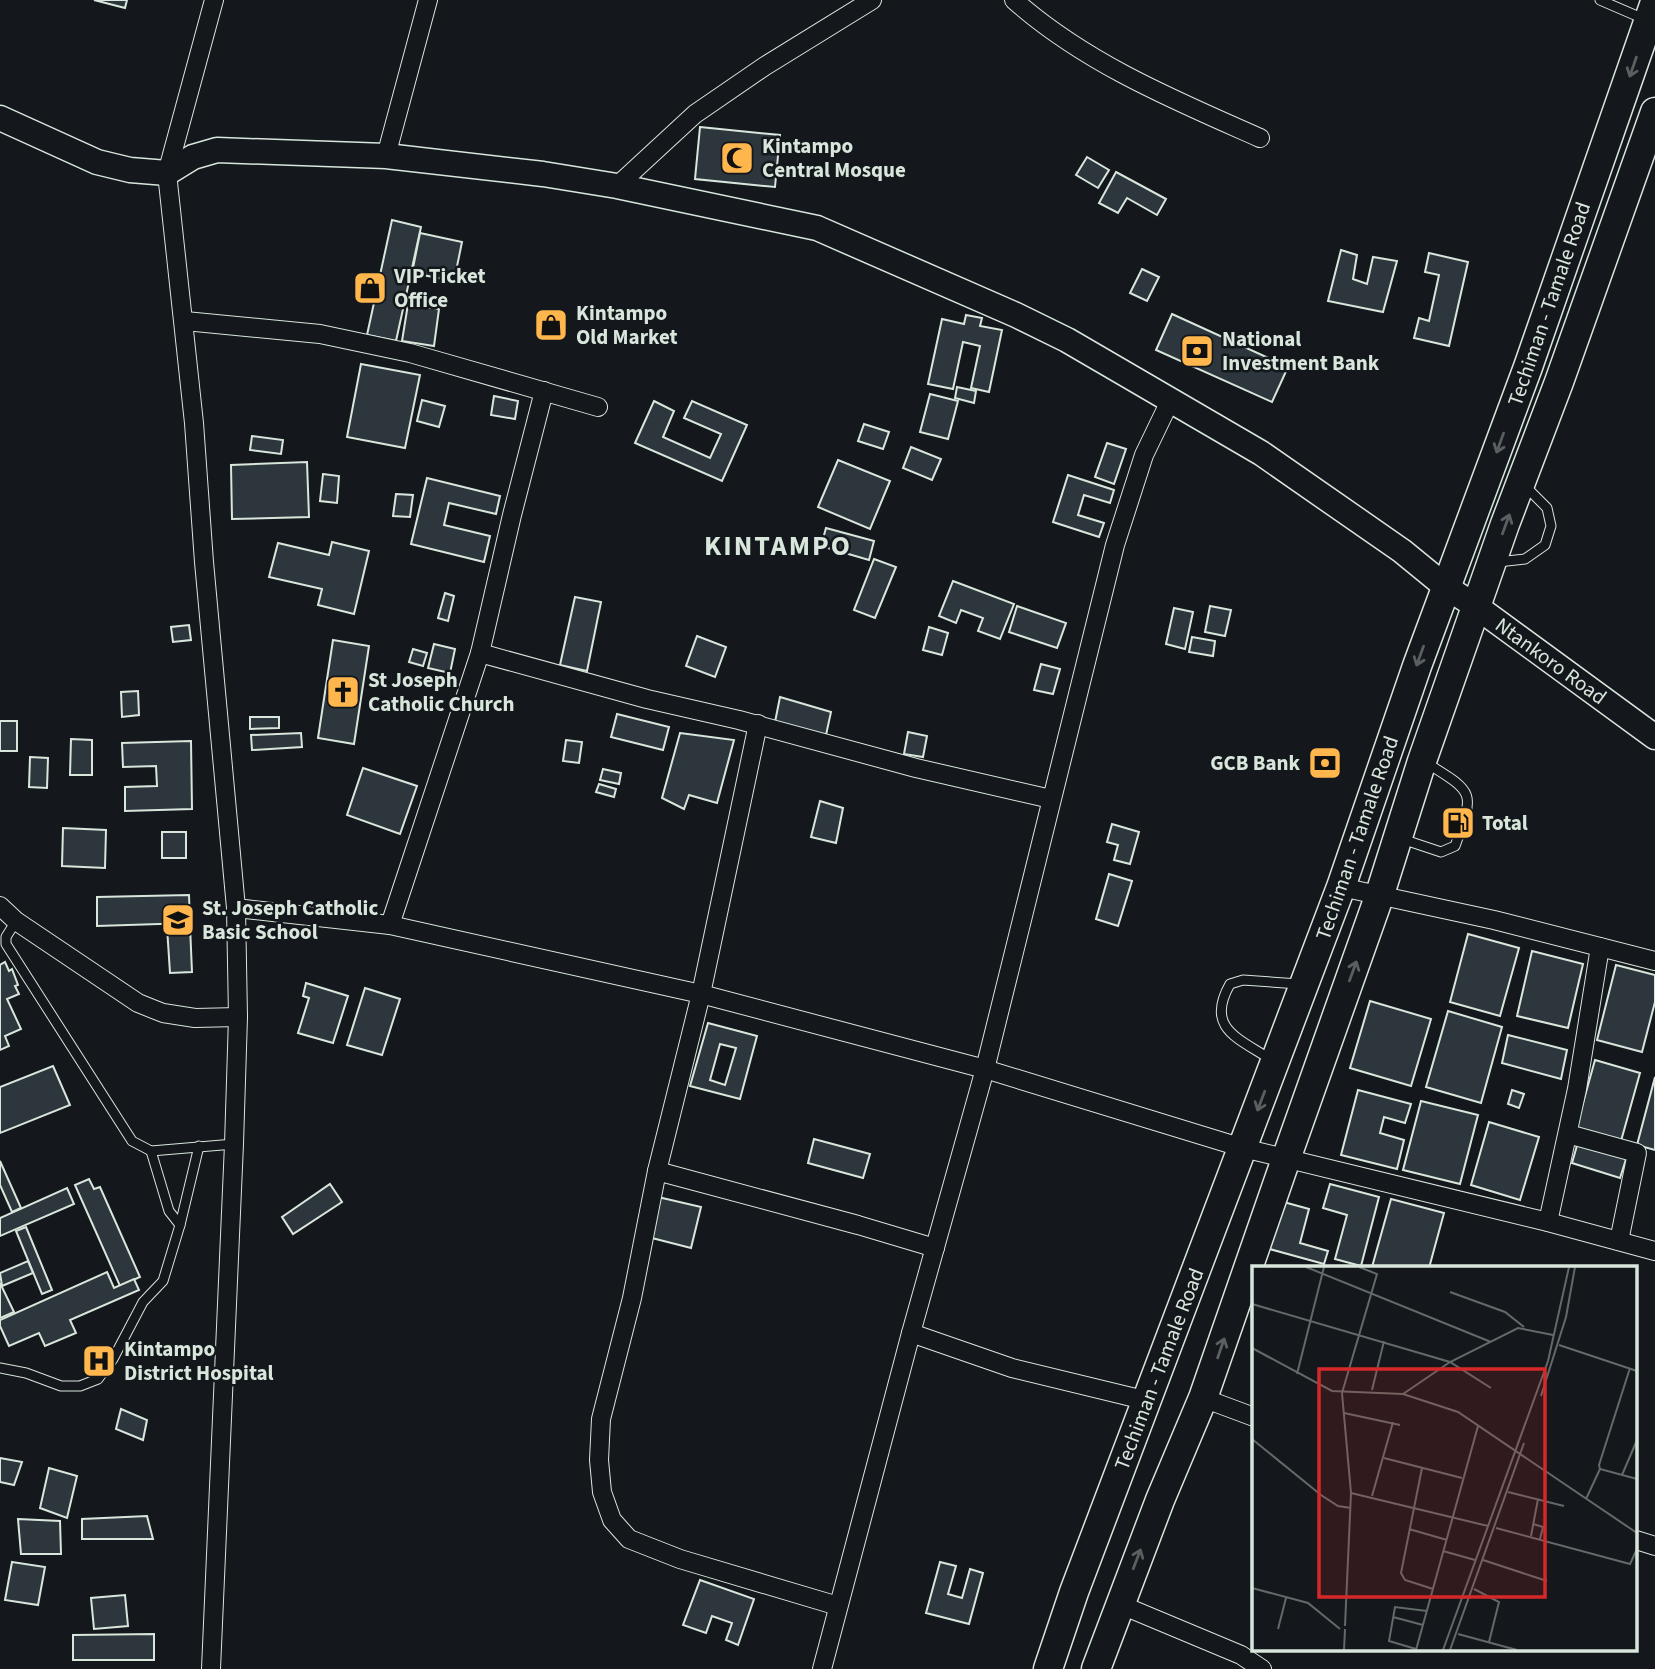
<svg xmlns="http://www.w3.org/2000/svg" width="1655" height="1669" font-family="'Source Sans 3',sans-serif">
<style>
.building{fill:#2c363c;stroke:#d8e6dc;stroke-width:2;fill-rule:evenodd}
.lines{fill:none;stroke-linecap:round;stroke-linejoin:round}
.service-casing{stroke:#d8e6dc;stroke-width:11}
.minor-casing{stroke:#d8e6dc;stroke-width:20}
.secondary-casing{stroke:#d8e6dc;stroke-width:27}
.trunk-casing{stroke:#d8e6dc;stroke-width:31}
.service{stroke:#14181c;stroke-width:9}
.minor{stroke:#14181c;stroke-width:18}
.secondary{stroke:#14181c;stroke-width:24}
.trunk{stroke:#14181c;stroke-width:28}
.oneway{stroke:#59605f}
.labels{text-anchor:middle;stroke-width:5;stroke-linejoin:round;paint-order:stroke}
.poi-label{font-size:21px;font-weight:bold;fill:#d8e6dc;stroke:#14181c;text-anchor:start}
.street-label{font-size:21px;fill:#d8e6dc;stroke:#14181c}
.district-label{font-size:28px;font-weight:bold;letter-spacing:2px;fill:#d8e6dc;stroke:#14181c}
.inset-road{fill:none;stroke:#626a69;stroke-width:2}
.view{fill:#d62828;fill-opacity:0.15;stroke:#d62828;stroke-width:3.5}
.inset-edge{fill:none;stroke:#d8e6dc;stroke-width:3.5}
</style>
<rect width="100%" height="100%" fill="#14181c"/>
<!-- building -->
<g class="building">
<path d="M94,0H127L125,8Z"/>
<path d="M700,127L780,135L775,187L695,179Z"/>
<path d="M1087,157L1109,170L1098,188L1076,175Z"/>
<path d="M1116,172L1166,199L1157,215L1127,198L1118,213L1099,203Z"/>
<path d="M392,220L421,227L396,341L367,335Z"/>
<path d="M420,233L462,242L454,281L412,273Z"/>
<path d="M1341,250L1357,255L1353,279L1367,284L1373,257L1397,261L1383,312L1328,301Z"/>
<path d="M1429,253L1468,262L1449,346L1414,338L1419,318L1429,321L1439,275L1425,272Z"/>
<path d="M1142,269L1159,277L1147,301L1130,293Z"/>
<path d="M408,304L439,309L434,346L402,341Z"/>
<path d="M1172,314L1288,367L1272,402L1156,350Z"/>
<path d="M966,315L982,318L980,326L1002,330L989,392L971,388L980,346L963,342L953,389L928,384L942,319L964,324Z"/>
<path d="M361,364L420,375L405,448L347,437Z"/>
<path d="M957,387L976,391L974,403L955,398Z"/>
<path d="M930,394L958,401L948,439L920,432Z"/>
<path d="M494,396L518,401L515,419L491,415Z"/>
<path d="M422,400L445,406L439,427L417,421Z"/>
<path d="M654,401L674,411L663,437L710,458L721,434L684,418L692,401L747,425L722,481L635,443Z"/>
<path d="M864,424L889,432L883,449L858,441Z"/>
<path d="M252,436L283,440L281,454L250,450Z"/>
<path d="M1107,443L1126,449L1114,484L1095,477Z"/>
<path d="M911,447L941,459L932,480L903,468Z"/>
<path d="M838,460L890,481L870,529L818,507Z"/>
<path d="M307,462L309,517L232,519L231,465Z"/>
<path d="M323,474L339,476L337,503L320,501Z"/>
<path d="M1068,475L1114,490L1110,503L1084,495L1078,515L1104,523L1099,537L1053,522Z"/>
<path d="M427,478L500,496L496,514L449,503L444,525L490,536L484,562L411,544Z"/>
<path d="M396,494L413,495L410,517L393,516Z"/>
<path d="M826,528L874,541L869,560L821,546Z"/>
<path d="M332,542L369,551L354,614L318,605L322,589L269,577L278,543L329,555Z"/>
<path d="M874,559L896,567L875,618L854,610Z"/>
<path d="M953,581L1014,604L1000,639L978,631L983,618L961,610L956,623L939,616Z"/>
<path d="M445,593L454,596L448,621L438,618Z"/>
<path d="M575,597L601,602L587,671L560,665Z"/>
<path d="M1017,606L1066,623L1057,648L1009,632Z"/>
<path d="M1210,606L1231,610L1225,636L1205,632Z"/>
<path d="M1174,608L1193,612L1185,649L1166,644Z"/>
<path d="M189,625L191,640L173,642L171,627Z"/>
<path d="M929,627L948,633L942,655L923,650Z"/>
<path d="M697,636L726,647L715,677L686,666Z"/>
<path d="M1192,637L1215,641L1213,656L1189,652Z"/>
<path d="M333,640L369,646L354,744L318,738Z"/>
<path d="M434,644L455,649L450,673L428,668Z"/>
<path d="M413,649L427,653L423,666L409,662Z"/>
<path d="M1041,664L1060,669L1053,694L1034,690Z"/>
<path d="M138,691L139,715L122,717L121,692Z"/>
<path d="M780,697L831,712L826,735L775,722Z"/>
<path d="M617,714L669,727L663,750L611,737Z"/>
<path d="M250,717H279V728L250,729Z"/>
<rect x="0" y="721" width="17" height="30"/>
<path d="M908,732L927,736L923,757L904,754Z"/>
<path d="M301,733L302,747L252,750L251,735Z"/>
<path d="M680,733L734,740L717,803L689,795L684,809L662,798Z"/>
<path d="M71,739L92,740V775H70Z"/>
<path d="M566,740L582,742L579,763L563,761Z"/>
<path d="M191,741L192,809L125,811V787L157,786L156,766L123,767L122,743Z"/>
<path d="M30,757L48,758L47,788L29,787Z"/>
<path d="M363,768L417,786L400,834L347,815Z"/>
<path d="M603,769L621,773L619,784L600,780Z"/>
<path d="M599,784L616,789L614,797L596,792Z"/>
<path d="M820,801L843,808L836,843L811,837Z"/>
<path d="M1112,824L1139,832L1130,864L1114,860L1118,845L1107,842Z"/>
<path d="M63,828L106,830L105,868L62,866Z"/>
<rect x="162" y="832" width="24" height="26"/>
<path d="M1109,874L1132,881L1118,926L1096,919Z"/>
<path d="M189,895L190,923L97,926V897Z"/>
<path d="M190,926L192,972L170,973L167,927Z"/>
<path d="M1468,934L1519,948L1500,1016L1450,1002Z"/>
<path d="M1532,951L1583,964L1568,1028L1517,1016Z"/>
<path d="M5,962L9,971L12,969L18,985L15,986L19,994L7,999L21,1029L5,1036L9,1046L0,1050V965Z"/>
<path d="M1616,965L1655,975V1002L1642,1052L1597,1040Z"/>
<path d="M306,983L348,996L333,1043L298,1033L309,998L303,996Z"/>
<path d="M365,988L400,999L382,1055L347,1045Z"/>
<path d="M1370,1001L1431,1019L1411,1086L1350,1068Z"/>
<path d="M1448,1011L1502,1027L1481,1103L1426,1087Z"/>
<path d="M708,1023L757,1036L740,1099L690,1086ZM720,1044L736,1048L725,1085L710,1080Z"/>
<path d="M1508,1035L1567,1050L1561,1079L1502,1063Z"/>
<path d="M1595,1060L1640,1073L1621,1141L1576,1128Z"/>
<path d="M53,1066L70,1105L0,1133V1087Z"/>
<path d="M1655,1077V1150L1637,1145Z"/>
<path d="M1358,1090L1411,1104L1405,1123L1384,1117L1380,1133L1404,1140L1397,1169L1341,1155Z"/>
<path d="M1512,1090L1524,1094L1519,1108L1508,1104Z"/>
<path d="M1421,1101L1478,1115L1460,1184L1403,1170Z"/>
<path d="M1489,1122L1539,1137L1520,1200L1471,1185Z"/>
<path d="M814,1139L870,1154L863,1178L808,1163Z"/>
<path d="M1578,1142L1627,1156L1620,1178L1572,1163Z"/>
<path d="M0,1161L21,1208L12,1212L0,1185Z"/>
<path d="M89,1179L94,1189L100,1187L140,1277L120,1286L75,1185Z"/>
<path d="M330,1184L342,1202L293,1234L282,1217Z"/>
<path d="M1330,1184L1379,1197L1361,1266L1335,1259L1347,1215L1323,1208Z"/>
<path d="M67,1188L74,1204L0,1236V1218Z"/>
<path d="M658,1197L701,1207L691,1248L648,1237Z"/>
<path d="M1391,1199L1444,1213L1429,1268L1372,1267Z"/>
<path d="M1280,1201L1309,1209L1300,1243L1328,1251L1324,1264L1266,1248Z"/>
<path d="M26,1227L52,1290L42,1294L16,1231Z"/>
<path d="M28,1261L33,1273L2,1286L0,1273Z"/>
<path d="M107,1272L114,1288L134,1279L139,1290L70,1320L76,1333L45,1346L39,1333L9,1346L0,1326V1320Z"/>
<path d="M0,1283L14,1312L0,1318Z"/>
<path d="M121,1409L147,1420L143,1440L116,1429Z"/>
<path d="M0,1458L22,1462L14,1485L0,1482Z"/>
<path d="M49,1468L77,1476L67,1518L40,1508Z"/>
<path d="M147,1516L153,1539H82V1519Z"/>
<path d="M18,1519L60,1521L61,1554H21Z"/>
<path d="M12,1562L45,1567L38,1605L5,1600Z"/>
<path d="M940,1562L956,1566L948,1594L962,1598L970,1569L983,1573L969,1624L926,1613Z"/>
<path d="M700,1580L754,1599L738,1645L726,1640L732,1623L712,1616L706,1633L683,1625Z"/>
<path d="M125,1595L128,1626L94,1629L91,1598Z"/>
<path d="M154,1634V1660H73V1635Z"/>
</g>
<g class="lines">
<defs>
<g id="service">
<path d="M1600,0L1644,19"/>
<path d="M1498,562L1525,559L1545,545L1551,526L1547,508L1524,485"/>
<path d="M1402,839L1441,852L1455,846C1475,791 1475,793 1425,762"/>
<path d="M16,921L6,937V944L132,1141L151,1151L234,1144"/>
<path d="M1270,1059C1238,1038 1205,1028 1230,984L1243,980L1299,984"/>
<path d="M151,1151L169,1211L180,1225"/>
<path d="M0,1368L26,1373L61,1386H80L98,1379L113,1359L143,1302L163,1281L180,1225L199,1146"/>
</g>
<g id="minor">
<path d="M1014,0C1085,63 1174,100 1260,138"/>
<path d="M386,156L428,0"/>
<path d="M617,186L695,114L765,66L872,0"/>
<path d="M185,321L320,334L410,353L598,407"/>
<path d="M480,653L647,699L739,720L916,768L1051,799"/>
<path d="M758,724L701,994L657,1171L632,1298L601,1419L599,1460L602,1492L612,1520L629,1539L680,1559L838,1606"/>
<path d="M1341,887L1494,920L1655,961"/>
<path d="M0,906L16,921L138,1003L163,1013L195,1018L238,1017"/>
<path d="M236,908L390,925L701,994L985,1069L1243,1148L1548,1222L1655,1251"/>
<path d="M390,925L480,653L512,515L544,391"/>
<path d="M1568,1134L1637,1153L1619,1241"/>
<path d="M657,1171L858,1225L935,1248"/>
<path d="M1548,1222L1577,1089L1600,947"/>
<path d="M911,1333L1012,1368L1148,1401"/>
<path d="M1203,1398L1254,1417"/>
<path d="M1636,1540L1655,1546"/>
<path d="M1119,1604L1241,1655L1262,1669"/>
<path d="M211,1669L234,1144L238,1017L236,908L204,562L194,423L167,173L214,0"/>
<path d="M822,1669L911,1333L985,1069L1115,545L1144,455L1170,401"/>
</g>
<path id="secondary" d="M0,118L97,162L130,170L167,173L193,157L217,150L386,156L543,174L617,186L817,228L1016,315L1067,340L1261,453L1402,551L1446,587L1477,607L1655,737"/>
<g id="trunk">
<path d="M1048,1669L1074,1592L1341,887L1417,666L1528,367L1655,2"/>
<path d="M1096,1669L1160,1500L1203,1398L1286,1159L1379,897L1422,761L1505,524L1559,382L1655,112"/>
</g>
</defs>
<!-- service casing -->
<use href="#service" class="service-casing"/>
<!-- minor casing -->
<use href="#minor" class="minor-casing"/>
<!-- secondary casing -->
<use href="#secondary" class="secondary-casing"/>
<!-- trunk casing -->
<use href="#trunk" class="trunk-casing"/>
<!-- service -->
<use href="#service" class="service"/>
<!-- minor -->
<use href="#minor" class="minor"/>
<!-- secondary -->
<use href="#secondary" class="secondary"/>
<!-- trunk -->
<use href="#trunk" class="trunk"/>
</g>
<!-- one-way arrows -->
<defs><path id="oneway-shaft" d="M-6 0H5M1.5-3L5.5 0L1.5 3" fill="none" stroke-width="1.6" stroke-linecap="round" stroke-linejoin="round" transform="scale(1.75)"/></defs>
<g class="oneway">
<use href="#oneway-shaft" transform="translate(1633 67) rotate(109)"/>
<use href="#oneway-shaft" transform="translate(1500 443) rotate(110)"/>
<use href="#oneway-shaft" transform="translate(1506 524) rotate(-70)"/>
<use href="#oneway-shaft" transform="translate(1420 656) rotate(110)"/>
<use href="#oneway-shaft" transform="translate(1353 971) rotate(-70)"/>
<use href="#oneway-shaft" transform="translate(1261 1101) rotate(111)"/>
<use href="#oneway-shaft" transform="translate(1221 1348) rotate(-71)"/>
<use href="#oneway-shaft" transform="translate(1137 1559) rotate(-69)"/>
</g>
<!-- icons -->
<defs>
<symbol id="mosque-square" viewBox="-11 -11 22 22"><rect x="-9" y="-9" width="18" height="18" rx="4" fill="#ffb74d" stroke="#14181c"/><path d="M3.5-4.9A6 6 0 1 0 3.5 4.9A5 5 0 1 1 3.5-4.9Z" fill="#111"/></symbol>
<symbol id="shop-square" viewBox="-11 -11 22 22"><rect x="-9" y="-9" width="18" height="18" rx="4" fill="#ffb74d" stroke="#14181c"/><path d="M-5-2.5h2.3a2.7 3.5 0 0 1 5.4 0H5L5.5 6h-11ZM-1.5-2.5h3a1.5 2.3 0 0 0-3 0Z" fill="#111"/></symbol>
<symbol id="bank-square" viewBox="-11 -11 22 22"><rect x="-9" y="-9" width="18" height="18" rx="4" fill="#ffb74d" stroke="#14181c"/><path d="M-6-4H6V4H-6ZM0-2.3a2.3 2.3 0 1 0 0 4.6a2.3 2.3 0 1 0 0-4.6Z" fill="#111"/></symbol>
<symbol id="church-square" viewBox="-11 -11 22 22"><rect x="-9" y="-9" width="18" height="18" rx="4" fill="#ffb74d" stroke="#14181c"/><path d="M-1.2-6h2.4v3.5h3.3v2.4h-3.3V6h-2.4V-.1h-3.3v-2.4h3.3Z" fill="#111"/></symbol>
<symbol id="fuel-square" viewBox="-11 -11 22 22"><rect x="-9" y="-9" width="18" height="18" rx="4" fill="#ffb74d" stroke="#14181c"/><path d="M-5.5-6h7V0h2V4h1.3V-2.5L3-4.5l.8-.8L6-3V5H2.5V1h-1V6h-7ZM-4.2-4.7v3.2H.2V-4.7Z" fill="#111"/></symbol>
<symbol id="school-square" viewBox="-11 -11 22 22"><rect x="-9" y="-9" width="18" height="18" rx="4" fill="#ffb74d" stroke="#14181c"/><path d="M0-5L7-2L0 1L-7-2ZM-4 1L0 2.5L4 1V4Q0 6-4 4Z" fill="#111"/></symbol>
<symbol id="hospital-square" viewBox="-11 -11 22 22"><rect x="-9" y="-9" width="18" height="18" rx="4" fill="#ffb74d" stroke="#14181c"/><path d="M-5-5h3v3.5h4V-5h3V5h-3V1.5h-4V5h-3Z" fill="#111"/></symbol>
</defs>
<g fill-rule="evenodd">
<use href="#mosque-square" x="718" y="139" width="38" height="38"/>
<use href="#shop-square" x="351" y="269" width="38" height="38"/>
<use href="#shop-square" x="532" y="306" width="38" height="38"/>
<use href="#bank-square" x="1178" y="332" width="38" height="38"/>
<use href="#church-square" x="324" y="673" width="38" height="38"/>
<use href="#bank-square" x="1306" y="744" width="38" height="38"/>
<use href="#fuel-square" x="1439" y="804" width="38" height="38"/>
<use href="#school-square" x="159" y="901" width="38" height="38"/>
<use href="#hospital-square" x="80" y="1342" width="38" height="38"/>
</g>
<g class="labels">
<!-- poi labels -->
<g class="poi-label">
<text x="762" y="153">Kintampo<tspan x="762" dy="24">Central Mosque</tspan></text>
<text x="394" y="283">VIP Ticket<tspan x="394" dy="24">Office</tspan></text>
<text x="576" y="320">Kintampo<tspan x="576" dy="24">Old Market</tspan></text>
<text x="1222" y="346">National<tspan x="1222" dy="24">Investment Bank</tspan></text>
<text x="368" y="687">St Joseph<tspan x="368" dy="24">Catholic Church</tspan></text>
<text x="1300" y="770" text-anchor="end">GCB Bank</text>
<text x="1482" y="830">Total</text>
<text x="202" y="915">St. Joseph Catholic<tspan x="202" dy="24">Basic School</tspan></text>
<text x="124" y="1356">Kintampo<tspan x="124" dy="24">District Hospital</tspan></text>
</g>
<!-- street labels -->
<g class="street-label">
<text transform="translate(1549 304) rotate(-71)" y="7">Techiman - Tamale Road</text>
<text transform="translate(1551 661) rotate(36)" y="7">Ntankoro Road</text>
<text transform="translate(1357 838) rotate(-71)" y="7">Techiman - Tamale Road</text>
<text transform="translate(1159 1369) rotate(-69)" y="7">Techiman - Tamale Road</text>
</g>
<!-- district labels -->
<g class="district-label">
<text x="778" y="555">KINTAMPO</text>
</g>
</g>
<!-- overview -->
<g transform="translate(1252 1266)">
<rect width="385" height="385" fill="#14181c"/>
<path class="inset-road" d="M54,1L239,76M198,26L253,46L272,61M0,38L198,96L239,122M307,79L385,105M0,82L80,125L151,128L206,146L385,267M378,102L347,199L348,203L385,213M45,108L72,1M120,124L132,75M151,128L198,96L266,62L301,69M289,130L314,51L323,1M92,147L148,159M0,173L69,229L86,240L99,242M132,192L210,212M170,202L149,307L153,314L181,323M370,209L385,174M256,226L312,240M99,227L236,260M120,230L141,156M334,233L348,203M281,258L291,261L288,273M244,262L378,298L385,283M157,263L195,274M279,270L286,233M191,285L223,294M231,294L295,315M0,322L56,337L88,363M222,323L247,336L237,376M141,351L171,359M93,360L99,227L90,127L125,8L107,1M26,363L34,332M206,368L265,384M164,383L137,375L143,341L175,345M92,384L93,363M164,384L226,160M191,384L296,95L317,1M198,384L272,177"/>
<path class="view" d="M67,103H293V331H67Z"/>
<rect width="385" height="385" class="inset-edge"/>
</g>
</svg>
